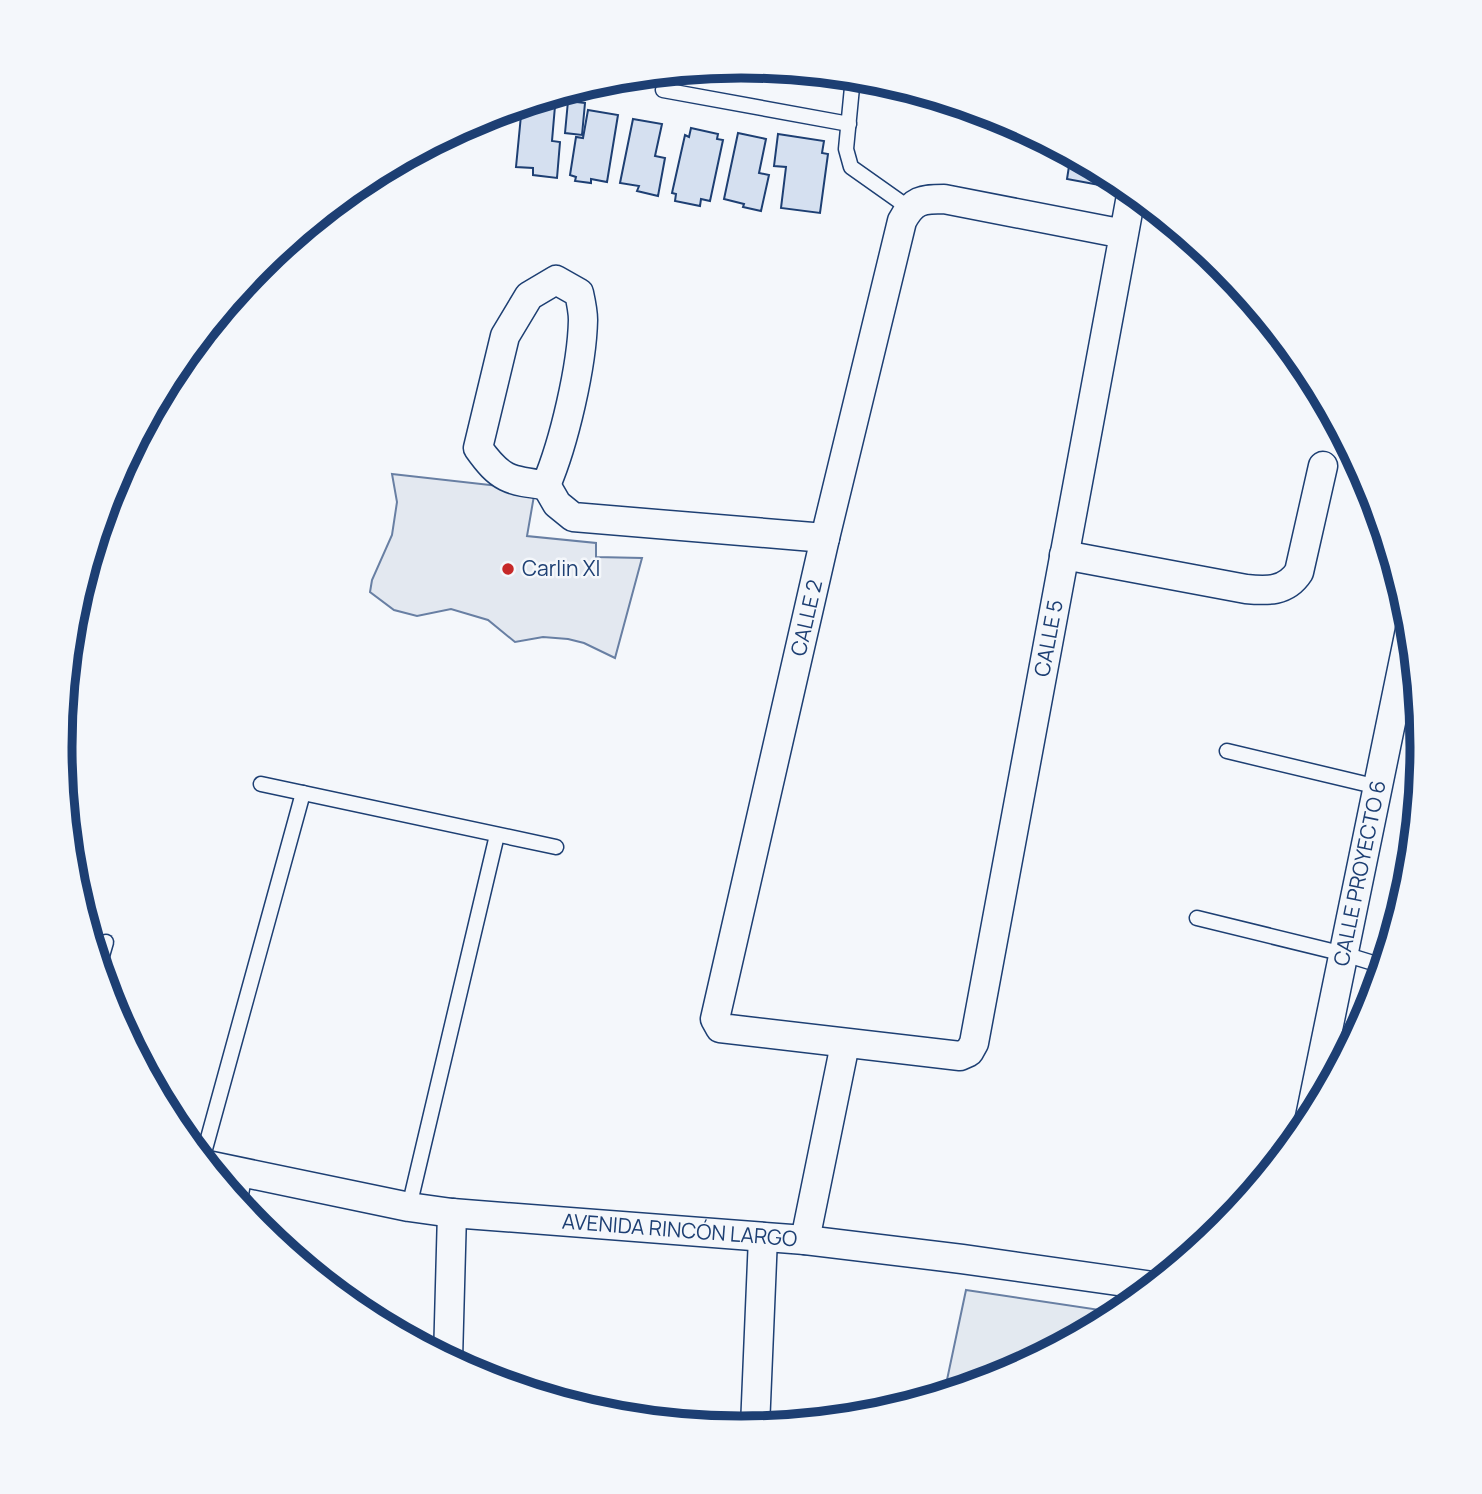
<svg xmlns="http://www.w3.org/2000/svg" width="1482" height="1494" font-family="Manrope,sans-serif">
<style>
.grass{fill:#e3e9f0;stroke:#687fa3;stroke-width:2}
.parking{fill:#e3e8f0;stroke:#687fa3;stroke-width:2}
.building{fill:#d5e0f0;stroke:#1d3f73;stroke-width:2}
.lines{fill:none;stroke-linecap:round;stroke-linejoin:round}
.service-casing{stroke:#1d3f73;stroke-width:17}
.minor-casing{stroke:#1d3f73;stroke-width:31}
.service{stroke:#f4f7fb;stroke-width:14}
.minor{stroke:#f4f7fb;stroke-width:28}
.poi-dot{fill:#c62828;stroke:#f4f7fb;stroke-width:2.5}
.labels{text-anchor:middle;stroke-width:5;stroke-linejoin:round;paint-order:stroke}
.poi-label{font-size:21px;fill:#1d3f73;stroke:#f4f7fb;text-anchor:start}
.street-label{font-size:21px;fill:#1d3f73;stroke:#f4f7fb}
.rim{fill:none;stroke:#1d3f73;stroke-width:9}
</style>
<rect width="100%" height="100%" fill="#f4f7fb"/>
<!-- grass -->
<path class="grass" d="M966,1290L1120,1313L1001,1377L944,1394Z"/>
<!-- parking -->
<path class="parking" d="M392,474L535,490L527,536L596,543V557L642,558L615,658L584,643L568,639L543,637L515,642L488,620L451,609L417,616L394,610L370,592L372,580L392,535L397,502Z"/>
<!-- building -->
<g class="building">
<path d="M568,101L585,103L582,135L565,133Z"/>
<path d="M527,103L555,106L552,141L560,142L557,178L533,175V168L516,167L522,105Z"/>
<path d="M588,110L618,115L607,182L591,179V183L575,181L576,177L570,175L576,137L583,138Z"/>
<path d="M633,119L662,124L655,156L665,158L658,196L637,191L639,186L620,183Z"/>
<path d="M691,128L718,134L717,139L723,140L710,201L701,199L700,206L675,201L676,194L672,193L685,135L689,137Z"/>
<path d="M738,133L766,139L759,173L769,175L761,211L743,207L744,204L724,199Z"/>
<path d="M778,134L824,141L822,153L828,154L820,213L781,208L786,167L774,166Z"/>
<path d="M1076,157L1107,174L1105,186L1067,179L1070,160L1076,161Z"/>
</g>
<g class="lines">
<defs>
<g id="service">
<path d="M853,77L846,149L851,167L909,208"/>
<path d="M663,90L849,124"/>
<path d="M1227,751L1378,787"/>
<path d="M261,784L556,847"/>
<path d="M1197,918L1344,954L1383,966"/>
<path d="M99,966L106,942"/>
<path d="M202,1160L303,793"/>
<path d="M239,1205L245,1173"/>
<path d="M409,1207L497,835"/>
</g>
<g id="minor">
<path id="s1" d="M1124,234L944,199C922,199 913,200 902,221L825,538L715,1019L720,1028L960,1056L969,1052L974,1043L1124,234L1132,190"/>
<path d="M556,280L579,293C581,302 583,312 583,320C582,366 564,443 546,485C509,481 500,479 478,448L505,336L529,296Z"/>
<path d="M546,485L557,504L573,517L825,538"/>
<path d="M1064,555L1246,589C1267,591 1286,592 1299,572L1323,466"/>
<path id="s2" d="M1309,1122L1411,625"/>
<path id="s3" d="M207,1165L409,1207L452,1213L805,1240L962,1259L1153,1286"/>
<path d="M805,1240L845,1044"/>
<path d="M448,1359L452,1213"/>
<path d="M755,1427L763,1237"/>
</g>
</defs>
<!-- service casing -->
<use href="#service" class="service-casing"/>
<!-- minor casing -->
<use href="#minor" class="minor-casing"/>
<!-- service -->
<use href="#service" class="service"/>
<!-- minor -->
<use href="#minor" class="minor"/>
</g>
<!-- markers -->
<circle class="poi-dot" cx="508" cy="569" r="7"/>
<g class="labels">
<!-- poi labels -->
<g class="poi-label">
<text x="522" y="576">Carlin XI</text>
</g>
<!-- street labels -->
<g class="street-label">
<text transform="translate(807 618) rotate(-77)" y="7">CALLE 2</text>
<text dy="7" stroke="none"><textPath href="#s1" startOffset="1738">CALLE 5</textPath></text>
<text dy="7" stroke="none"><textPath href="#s2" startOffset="254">CALLE PROYECTO 6</textPath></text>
<text dy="7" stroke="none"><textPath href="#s3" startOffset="478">AVENIDA RINCÓN LARGO</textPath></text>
</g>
</g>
<!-- crop -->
<path d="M0 0H1482V1494H0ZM72 747a669 669 0 1 1 1338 0a669 669 0 1 1-1338 0Z" fill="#f4f7fb" fill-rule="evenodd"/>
<path class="rim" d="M72 747a669 669 0 1 1 1338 0a669 669 0 1 1-1338 0Z"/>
</svg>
